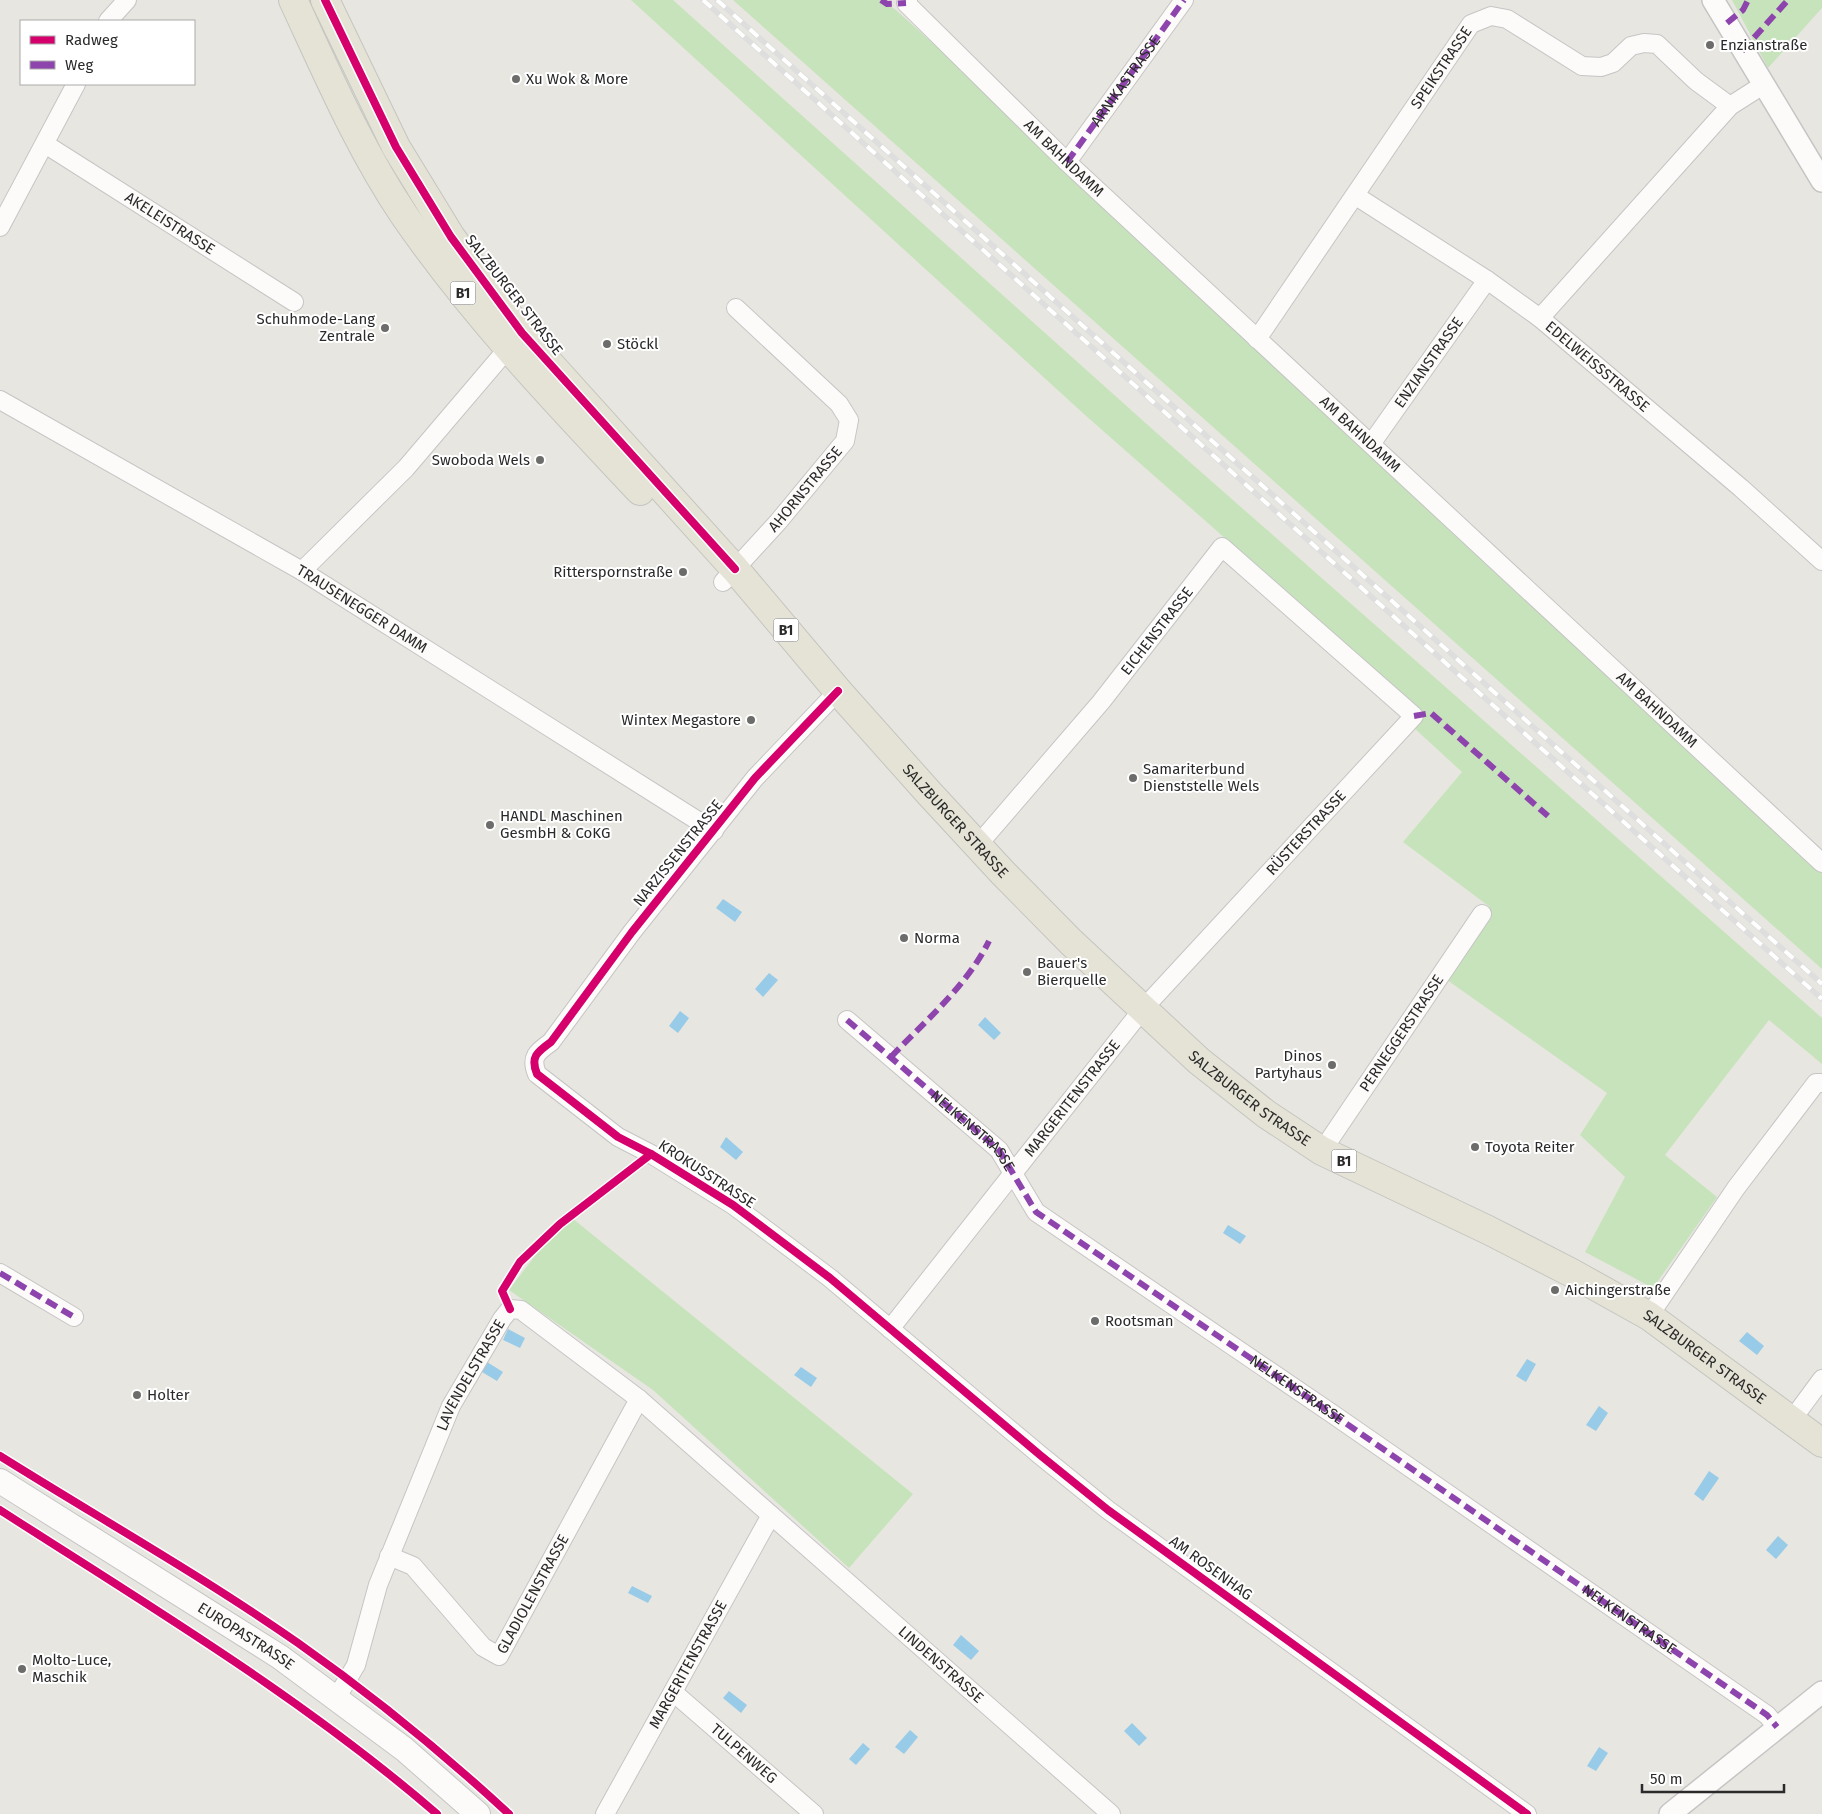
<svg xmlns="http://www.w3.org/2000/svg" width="1822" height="1814" font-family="'Fira Sans',sans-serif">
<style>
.green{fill:#c7e3bb}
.water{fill:#97cbe7}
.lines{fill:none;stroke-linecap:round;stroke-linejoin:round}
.minor-casing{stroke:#c5c5c5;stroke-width:20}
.tertiary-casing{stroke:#c5c5c5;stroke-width:24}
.secondary-casing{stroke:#c5c5c5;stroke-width:26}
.primary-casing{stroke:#c4c4c1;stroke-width:30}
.minor{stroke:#fcfbfa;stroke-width:18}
.tertiary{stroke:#fcfbfa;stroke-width:21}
.secondary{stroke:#fcfbfa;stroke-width:24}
.primary{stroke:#e5e3d5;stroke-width:28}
.rail-casing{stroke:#dedede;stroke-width:5.5}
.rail{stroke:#fff;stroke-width:4;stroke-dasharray:11;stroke-linecap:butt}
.quiet{stroke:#8e44ad;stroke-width:6;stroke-dasharray:12 6;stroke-linecap:butt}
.cycleway-casing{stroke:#fff;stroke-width:11}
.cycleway{stroke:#d6006c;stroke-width:8}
.poi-dot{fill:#6c6c6a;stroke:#fff;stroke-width:2}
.labels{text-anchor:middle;stroke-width:4;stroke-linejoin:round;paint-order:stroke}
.shield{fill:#fff;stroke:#6a6a6a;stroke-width:1}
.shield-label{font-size:14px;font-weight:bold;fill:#2a2a2a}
.poi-label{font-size:15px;fill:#2a2a2a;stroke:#fff;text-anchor:start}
.street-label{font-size:15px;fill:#2a2a2a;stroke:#fff}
</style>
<rect width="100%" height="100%" fill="#e8e6e0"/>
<!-- green -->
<g class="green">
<path d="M631,0H673L1159,435L1822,1018V1064L1769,1020L1665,1155L1717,1197L1653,1288L1585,1252L1625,1177L1580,1135L1607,1093L1440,975L1490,907L1403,842L1462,772L1413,727L1425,714L1085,415Z"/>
<path d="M733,0H882L896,10L1039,139L1822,870V969Z"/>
<path d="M1732,0H1822V8L1768,68Z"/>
<path d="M567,1214L913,1494L849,1568L653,1390L509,1290Z"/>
</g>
<!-- water -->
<g class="water">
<path d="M723,899L742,912L735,922L716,908Z"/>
<path d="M769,973L778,980L763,997L755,989Z"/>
<path d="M680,1011L689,1018L678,1033L669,1026Z"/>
<path d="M985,1017L1001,1033L994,1040L978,1025Z"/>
<path d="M726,1137L743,1152L736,1160L720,1147Z"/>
<path d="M1228,1225L1246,1236L1240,1244L1223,1233Z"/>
<path d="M508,1329L525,1338L520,1348L503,1340Z"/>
<path d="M1747,1332L1764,1346L1757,1355L1739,1341Z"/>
<path d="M1527,1359L1536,1364L1526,1382L1516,1376Z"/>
<path d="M487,1362L503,1372L497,1381L482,1372Z"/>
<path d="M801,1367L817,1378L811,1387L794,1375Z"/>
<path d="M1599,1406L1608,1413L1596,1431L1586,1425Z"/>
<path d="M1709,1471L1719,1478L1703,1501L1694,1494Z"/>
<path d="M1778,1536L1788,1545L1776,1559L1766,1550Z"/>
<path d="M632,1586L652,1596L648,1603L628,1593Z"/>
<path d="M961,1635L979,1651L971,1660L953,1645Z"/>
<path d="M729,1691L747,1705L741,1713L723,1698Z"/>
<path d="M1132,1723L1147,1738L1139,1746L1124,1731Z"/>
<path d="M910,1730L918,1737L904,1754L895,1747Z"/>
<path d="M863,1743L870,1749L856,1765L849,1759Z"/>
<path d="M1599,1747L1608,1753L1596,1771L1587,1766Z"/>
</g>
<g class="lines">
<defs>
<g id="minor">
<path id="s1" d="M908,0L906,3L1067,162L1822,863"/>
<path d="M108,21L127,0"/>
<path id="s2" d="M45,144L294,302"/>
<path id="s3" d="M1067,162L1184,0"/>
<path id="s4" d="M1356,196L1487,280L1540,318L1741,488L1822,561"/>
<path d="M0,227L76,84"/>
<path d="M1540,318L1730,106L1763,85"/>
<path id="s5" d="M1257,339L1471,24L1491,16L1507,19L1582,66L1601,67L1613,63L1631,46L1644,43L1657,44L1696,81L1730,106"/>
<path id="s6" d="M0,400L302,571L714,831"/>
<path id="s7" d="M1371,444L1487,280"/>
<path d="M302,571L406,468L515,340"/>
<path id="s8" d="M723,582L778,522L845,441L849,420L839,404L736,308"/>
<path d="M838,691L755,778L632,932L551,1042C537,1052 530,1057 537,1074L618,1137L651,1154L733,1205L830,1278L1040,1455L1108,1510L1527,1814"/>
<path id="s9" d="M847,1020L999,1150L1036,1212L1334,1415L1767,1715L1777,1727"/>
<path id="s10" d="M1322,1151L1482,914"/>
<path d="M0,1273L74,1317"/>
<path d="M1649,1316L1736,1188L1816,1083H1822"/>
<path id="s11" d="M890,1329L1142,1010L1414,716L1222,547L1101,702L977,846"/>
<path d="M1791,1421L1822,1379"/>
<path id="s12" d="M389,1556L413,1566L483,1647L499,1656L639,1399"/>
<path id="s13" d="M673,1692L814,1814"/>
<path id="s14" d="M337,1697L356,1665L378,1585L451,1406L502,1319L510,1309L521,1310L639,1399L1111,1814"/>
<path id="s15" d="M605,1814L771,1515"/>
</g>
<g id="tertiary">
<path d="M1713,0L1822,181"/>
<path d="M1670,1814L1822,1692"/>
</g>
<g id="secondary">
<path id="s16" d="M0,1481L280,1657L404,1749L478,1814"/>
</g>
<g id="primary">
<path d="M293,0C327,73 359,148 404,215C473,315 557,403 640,491"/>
<path id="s17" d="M325,0L396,147L451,237L522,333L735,569L838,691L929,793L1003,873L1071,942L1199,1061L1266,1114L1322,1151L1488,1230L1570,1272L1649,1316L1822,1443"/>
</g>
</defs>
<!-- minor casing -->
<use href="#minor" class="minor-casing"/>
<!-- tertiary casing -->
<use href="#tertiary" class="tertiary-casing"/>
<!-- secondary casing -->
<use href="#secondary" class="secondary-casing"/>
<!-- primary casing -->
<use href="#primary" class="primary-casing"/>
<!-- minor -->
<use href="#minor" class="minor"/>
<!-- tertiary -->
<use href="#tertiary" class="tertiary"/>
<!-- secondary -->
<use href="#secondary" class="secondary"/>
<!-- primary -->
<use href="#primary" class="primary"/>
<defs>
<g id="rail">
<path d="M703,0L1822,999"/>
<path d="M717,0L1822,984"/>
</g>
</defs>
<!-- rail casing -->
<use href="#rail" class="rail-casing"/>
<!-- rail -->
<use href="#rail" class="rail"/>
<!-- quiet -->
<g class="quiet">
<path d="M881,0L887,4L906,3"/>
<path d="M1727,23L1743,10L1748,0"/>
<path d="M1742,51L1788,0"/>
<path d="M1067,162L1184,0"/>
<path d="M1414,716L1431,713L1548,816"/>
<path d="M847,1020L999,1150L1036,1212L1334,1415L1767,1715L1777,1727"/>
<path d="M891,1057C925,1021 967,986 989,941"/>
<path d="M0,1273L74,1317"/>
</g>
<defs>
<g id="cycleway">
<path d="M325,0L396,147L451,237L522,333L735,569"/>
<path d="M838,691L755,778L632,932L551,1042C537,1052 530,1057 537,1074L618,1137L651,1154L733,1205L830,1278L1040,1455L1108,1510L1527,1814"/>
<path d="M510,1309L502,1291L520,1262L560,1224L651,1154"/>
<path d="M0,1456C99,1518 202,1576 298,1643C372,1695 443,1753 509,1814"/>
<path d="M0,1510C149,1606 303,1698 437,1814"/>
</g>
</defs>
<!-- cycleway casing -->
<use href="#cycleway" class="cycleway-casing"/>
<!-- cycleway -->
<use href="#cycleway" class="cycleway"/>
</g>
<!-- markers -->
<g class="poi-dot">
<circle cx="1710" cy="45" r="5"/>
<circle cx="516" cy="79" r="5"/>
<circle cx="385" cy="328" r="5"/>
<circle cx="607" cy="344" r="5"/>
<circle cx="540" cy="460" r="5"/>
<circle cx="683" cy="572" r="5"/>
<circle cx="751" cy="720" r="5"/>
<circle cx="1133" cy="778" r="5"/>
<circle cx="490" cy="825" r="5"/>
<circle cx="904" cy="938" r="5"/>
<circle cx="1027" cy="972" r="5"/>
<circle cx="1332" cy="1065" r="5"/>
<circle cx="1475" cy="1147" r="5"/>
<circle cx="1555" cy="1290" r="5"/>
<circle cx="1095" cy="1321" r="5"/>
<circle cx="137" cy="1395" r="5"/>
<circle cx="22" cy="1669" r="5"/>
</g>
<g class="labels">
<!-- shield labels -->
<g class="shield">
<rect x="450.5" y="281.5" width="25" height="23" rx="4"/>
<rect x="773.5" y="618.5" width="25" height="23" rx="4"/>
<rect x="1331.5" y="1149.5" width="25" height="23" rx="4"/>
</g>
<g class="shield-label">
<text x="463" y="298">B1</text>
<text x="786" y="635">B1</text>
<text x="1344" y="1166">B1</text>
</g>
<!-- poi labels -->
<g class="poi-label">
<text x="1720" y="50">Enzianstraße</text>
<text x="526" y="84">Xu Wok &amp; More</text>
<text x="375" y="324" text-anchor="end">Schuhmode-Lang<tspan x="375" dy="17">Zentrale</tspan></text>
<text x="617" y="349">Stöckl</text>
<text x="530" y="465" text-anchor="end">Swoboda Wels</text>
<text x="673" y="577" text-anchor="end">Ritterspornstraße</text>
<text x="741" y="725" text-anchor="end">Wintex Megastore</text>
<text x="1143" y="774">Samariterbund<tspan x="1143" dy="17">Dienststelle Wels</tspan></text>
<text x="500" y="821">HANDL Maschinen<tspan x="500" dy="17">GesmbH &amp; CoKG</tspan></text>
<text x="914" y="943">Norma</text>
<text x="1037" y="968">Bauer's<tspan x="1037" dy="17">Bierquelle</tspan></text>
<text x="1322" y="1061" text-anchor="end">Dinos<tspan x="1322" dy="17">Partyhaus</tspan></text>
<text x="1485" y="1152">Toyota Reiter</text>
<text x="1565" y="1295">Aichingerstraße</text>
<text x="1105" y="1326">Rootsman</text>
<text x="147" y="1400">Holter</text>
<text x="32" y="1665">Molto-Luce,<tspan x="32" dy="17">Maschik</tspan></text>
</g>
<!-- street labels -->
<g class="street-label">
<text dy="5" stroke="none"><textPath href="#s5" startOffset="328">SPEIKSTRASSE</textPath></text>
<text dy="5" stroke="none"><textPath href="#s3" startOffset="100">ARNIKASTRASSE</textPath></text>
<text dy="5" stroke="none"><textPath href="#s1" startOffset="225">AM BAHNDAMM</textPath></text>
<text dy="5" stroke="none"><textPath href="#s2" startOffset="148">AKELEISTRASSE</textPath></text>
<text transform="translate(514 295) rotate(52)" y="5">SALZBURGER STRASSE</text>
<text dy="5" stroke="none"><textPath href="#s7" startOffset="100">ENZIANSTRASSE</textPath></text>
<text dy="5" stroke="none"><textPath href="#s4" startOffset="296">EDELWEISSSTRASSE</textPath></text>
<text dy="5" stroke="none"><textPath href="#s1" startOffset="630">AM BAHNDAMM</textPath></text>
<text dy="5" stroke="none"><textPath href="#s8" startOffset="124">AHORNSTRASSE</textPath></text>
<text dy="5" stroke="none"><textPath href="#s6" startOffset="418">TRAUSENEGGER DAMM</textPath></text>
<text transform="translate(1157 631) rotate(-52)" y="5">EICHENSTRASSE</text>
<text dy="5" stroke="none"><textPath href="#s1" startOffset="1035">AM BAHNDAMM</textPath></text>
<text dy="5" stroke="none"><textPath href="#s17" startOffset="1041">SALZBURGER STRASSE</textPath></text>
<text dy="5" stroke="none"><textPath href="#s11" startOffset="648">RÜSTERSTRASSE</textPath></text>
<text transform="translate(678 853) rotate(-51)" y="5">NARZISSENSTRASSE</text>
<text dy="5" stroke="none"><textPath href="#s10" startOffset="142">PERNEGGERSTRASSE</textPath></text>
<text dy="5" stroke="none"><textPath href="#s17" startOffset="1446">SALZBURGER STRASSE</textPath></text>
<text dy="5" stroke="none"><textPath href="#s11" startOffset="294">MARGERITENSTRASSE</textPath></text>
<text dy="5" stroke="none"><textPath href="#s9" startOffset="168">NELKENSTRASSE</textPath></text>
<text transform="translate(707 1174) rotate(33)" y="5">KROKUSSTRASSE</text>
<text dy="5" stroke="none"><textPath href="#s17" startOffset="1971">SALZBURGER STRASSE</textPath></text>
<text dy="5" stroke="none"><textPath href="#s14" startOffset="350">LAVENDELSTRASSE</textPath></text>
<text dy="5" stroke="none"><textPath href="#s9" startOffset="588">NELKENSTRASSE</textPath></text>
<text transform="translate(1211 1568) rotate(36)" y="5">AM ROSENHAG</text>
<text dy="5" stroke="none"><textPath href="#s12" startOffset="222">GLADIOLENSTRASSE</textPath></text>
<text dy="5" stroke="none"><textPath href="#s9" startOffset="992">NELKENSTRASSE</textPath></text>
<text dy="5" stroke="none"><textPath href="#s16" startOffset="291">EUROPASTRASSE</textPath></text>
<text dy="5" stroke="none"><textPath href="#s15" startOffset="171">MARGERITENSTRASSE</textPath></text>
<text dy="5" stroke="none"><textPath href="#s14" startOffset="988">LINDENSTRASSE</textPath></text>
<text dy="5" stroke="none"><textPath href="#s13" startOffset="94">TULPENWEG</textPath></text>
</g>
</g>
<!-- legend -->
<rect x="20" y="20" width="175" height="65" fill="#ffffff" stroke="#aaaaaa"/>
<rect x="30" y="36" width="25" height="8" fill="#d6006c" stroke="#aaaaaa"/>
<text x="65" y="45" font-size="15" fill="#2a2a2a">Radweg</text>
<rect x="30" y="61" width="25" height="8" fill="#8e44ad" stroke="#aaaaaa"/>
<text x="65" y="70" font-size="15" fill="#2a2a2a">Weg</text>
<!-- scale -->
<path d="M1642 1784v8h142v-8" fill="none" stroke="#2a2a2a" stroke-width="2.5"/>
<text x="1650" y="1784" font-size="15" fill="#2a2a2a" stroke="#ffffff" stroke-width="4" paint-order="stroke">50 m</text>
</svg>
